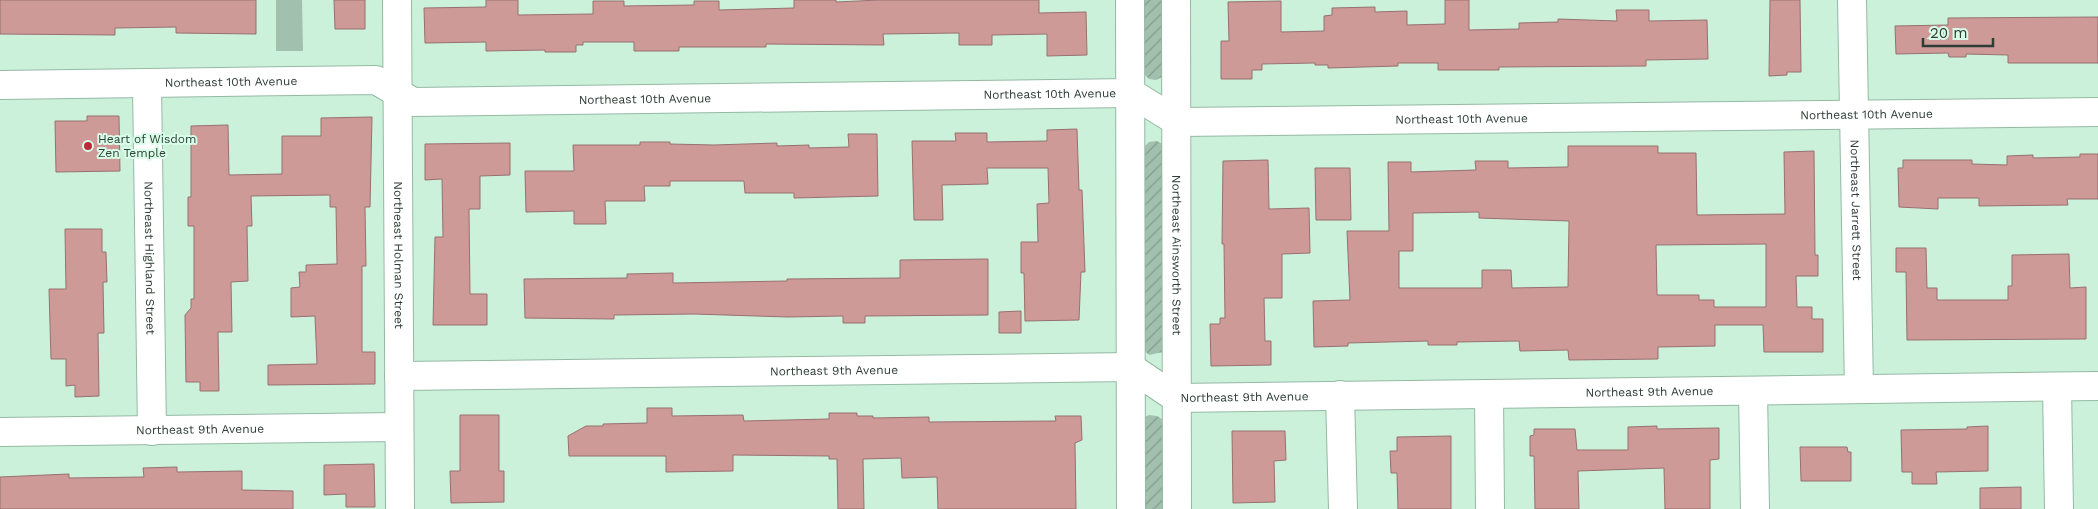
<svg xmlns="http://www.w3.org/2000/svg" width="2098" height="509" font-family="'Work Sans',sans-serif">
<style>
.grass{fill:#a1c0ae}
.garden{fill:url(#garden-furrows)}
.building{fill:#ce9a98;stroke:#97706f;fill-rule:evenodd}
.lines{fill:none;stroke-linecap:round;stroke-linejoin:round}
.minor-casing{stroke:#95b9a4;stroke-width:30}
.minor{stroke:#fff;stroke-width:28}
.poi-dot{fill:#bb2a39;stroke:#d8fee8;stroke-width:2}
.labels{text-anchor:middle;stroke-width:4;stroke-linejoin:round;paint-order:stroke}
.street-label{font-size:12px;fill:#2d3c34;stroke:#d8fee8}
.poi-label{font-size:12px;fill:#2d3c34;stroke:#d8fee8;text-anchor:start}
</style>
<defs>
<pattern id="garden-furrows" width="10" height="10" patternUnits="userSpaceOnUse" patternTransform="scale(1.25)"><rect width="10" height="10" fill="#a1c0ae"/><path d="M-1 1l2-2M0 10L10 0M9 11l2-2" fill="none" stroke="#849d8e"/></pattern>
</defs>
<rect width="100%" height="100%" fill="#cbf1db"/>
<!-- grass -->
<path class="grass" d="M276,0H302L303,51H276Z"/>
<!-- garden -->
<g class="garden">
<path d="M1141,0H1166L1162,77L1156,80L1149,79L1143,73Z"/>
<path d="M1157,141L1164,145L1167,344L1163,352L1149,355L1143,349L1140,151L1149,142Z"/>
<path d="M1149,415L1157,416L1165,421L1166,509H1141L1142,419Z"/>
</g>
<!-- building -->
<g class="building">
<path d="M0,0H256V34L176,33V27L115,28V35L0,34Z"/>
<path d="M334,0H365V29H335Z"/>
<path d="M486,0H518V15L593,14V1H624V6L694,5V1H719V10L794,8V0H836V2L879,0H1039V13L1086,12L1087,55L1047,56V34L992,35V45H959V33L883,34L884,45L766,44V47H679V51H634V42H583V45H576V52H545V50L486,51V42L425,43L424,8L486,7Z"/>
<path d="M1445,0H1469V30L1519,29V23L1558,22V19L1617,21L1616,10H1649V21L1707,20L1708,59L1646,60V66L1499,67V70H1438V63H1398V66L1328,68V65H1315V63L1262,64V70H1252V79H1221V41H1229L1228,2L1281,1V32L1324,31V16L1332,15V8L1375,7V12L1407,11V25L1445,24Z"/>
<path d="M1770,0H1800L1801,72H1787V75L1769,76Z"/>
<path d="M2098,17V63H2008V55L1966,54V57H1949L1948,53L1896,54L1895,26L1948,25V18Z"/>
<path d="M87,116H119L120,171L56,172L55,121H87Z"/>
<path d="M372,117L370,207H365L366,266H362V352H375V384L268,385V365L317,364L315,316L291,317V288L300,287L299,272H306V265L337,264L336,207H330V195L251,196L252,226H247L248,281L231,282L232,332H218L219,391H200V382H186L185,315L191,308V299H194V226H188V197H191V126L228,125L229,175L282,174V136H321V118Z"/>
<path d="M1077,129L1079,190H1082L1085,272H1081L1079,320L1025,321L1024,273H1021V242H1038L1037,204L1049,203L1048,168H987L988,184L942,185L943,220H914L912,141H956L955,133H987V142L1047,141V130Z"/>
<path d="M848,134H877L878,196L794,198V193H745L744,181H670V186H644L645,201H605L606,224H574V211L526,212L525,171H574L573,145H640V142H670V144L714,145L777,143V146L809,145V148L849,147Z"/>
<path d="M510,143V175L480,176V209H469L470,294H487V325H433L435,237H443L442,179L425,180V144Z"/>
<path d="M1568,146H1658V153H1696L1697,215L1785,214L1784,152L1814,151L1815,255H1818V276H1796L1797,307H1812V319H1823V352H1764L1763,325H1715V346L1658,347V359L1569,360L1568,350L1520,351L1519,341L1457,342V345H1428V341L1348,343V346L1314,347L1313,301L1350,300L1347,231H1389L1388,162H1411V172L1476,170L1475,161H1508V168L1568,167ZM1479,212V218L1569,221L1568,287L1512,288L1511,270H1482V288H1399V251H1413V213ZM1766,244V307H1714V300H1699V295H1657L1656,245Z"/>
<path d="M2080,154H2098V199H2067L2068,205L1979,206V198H1938V209L1899,207L1898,168H1903V160H1972V164L2007,165V156L2033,155V158L2080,157Z"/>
<path d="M1268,160L1269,209L1309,208L1310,253L1282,254V298H1264L1265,341H1271V365L1211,366L1210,324H1220V318H1225L1224,244H1222L1223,161Z"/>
<path d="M1315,168H1350L1351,220H1316Z"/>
<path d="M65,229H102V252H106L107,282H103L104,333H98L99,396L75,397V385L66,386V359H51L49,289H66Z"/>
<path d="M1896,248H1926L1927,288H1937V300H2008V286H2012V255L2069,254L2070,288L2086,287V339L1907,340L1906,272H1896Z"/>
<path d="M988,259V315L865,316V323H843V316L788,317L694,314L614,315V319L525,318L524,279L627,278V274L673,273V283L787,281V279L900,278V260Z"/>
<path d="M1021,311V333H999V312Z"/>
<path d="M647,408H672V416L743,415L744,421L829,419V413H857V416H873V418L929,417V422L1056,421L1055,416H1081L1082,440L1075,443L1076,509H938L937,477L902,478L901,458L863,459L864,509H838L837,459H829V456L733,455V471L666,472V456H569L568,436L586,426H603V424L647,423Z"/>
<path d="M460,415H499V471H504V502L451,503L450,471H460Z"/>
<path d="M1657,426V429L1719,428V459L1710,460V509H1665L1664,468L1578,471L1579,509H1535L1534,456H1530V436L1534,435V429H1575L1577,450H1628V427Z"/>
<path d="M1988,426V471L1936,472L1937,484H1912V472H1902L1901,430L1967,429V427Z"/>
<path d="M1232,431H1285L1286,460L1274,461L1275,502L1233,503Z"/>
<path d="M1451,436V509H1398L1397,473H1391L1390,451H1397V437Z"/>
<path d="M1800,447H1847L1848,452H1851V481H1801Z"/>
<path d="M374,464L375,507H346V494L324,495V465Z"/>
<path d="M177,467V472L242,471V490L293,491V509H0V477L69,474V478L144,477L143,468Z"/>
<path d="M2021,487V509H1980V488Z"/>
</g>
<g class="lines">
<defs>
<g id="minor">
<path id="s1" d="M397,0L400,509"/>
<path d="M1130,0L1131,509"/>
<path id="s2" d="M1176,0L1177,509"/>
<path id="s3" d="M1852,0L1859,389"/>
<path id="s4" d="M147,84L152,431"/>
<path id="s5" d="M0,85L376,80L413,102L1131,93L1178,122L2098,112"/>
<path id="s6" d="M399,376L1130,367L1176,398L2098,386"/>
<path d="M2057,387L2059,509"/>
<path d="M1753,391L1755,509"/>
<path d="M1489,394L1490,509"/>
<path d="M1340,395L1343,509"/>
<path id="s7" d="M0,432L399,427"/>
</g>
</defs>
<!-- minor casing -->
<use href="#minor" class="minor-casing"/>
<!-- minor -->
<use href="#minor" class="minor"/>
</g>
<!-- markers -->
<circle class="poi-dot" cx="88" cy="146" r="5"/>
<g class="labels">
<!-- street labels -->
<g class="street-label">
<text dy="4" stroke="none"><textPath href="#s5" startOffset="231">Northeast 10th Avenue</textPath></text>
<text dy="4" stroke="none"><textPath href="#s5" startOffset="1056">Northeast 10th Avenue</textPath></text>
<text dy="4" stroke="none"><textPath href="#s5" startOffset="651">Northeast 10th Avenue</textPath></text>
<text dy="4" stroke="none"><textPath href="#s5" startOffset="1881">Northeast 10th Avenue</textPath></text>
<text dy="4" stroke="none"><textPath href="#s5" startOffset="1476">Northeast 10th Avenue</textPath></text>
<text dy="4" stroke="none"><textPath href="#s3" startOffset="210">Northeast Jarrett Street</textPath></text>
<text dy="4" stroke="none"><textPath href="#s1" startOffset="255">Northeast Holman Street</textPath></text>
<text dy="4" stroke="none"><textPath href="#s2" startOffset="255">Northeast Ainsworth Street</textPath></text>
<text dy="4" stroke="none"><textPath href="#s4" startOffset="174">Northeast Highland Street</textPath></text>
<text dy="4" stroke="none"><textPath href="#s6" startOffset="435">Northeast 9th Avenue</textPath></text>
<text dy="4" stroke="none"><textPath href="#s6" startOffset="1260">Northeast 9th Avenue</textPath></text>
<text dy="4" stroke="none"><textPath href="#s6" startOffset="855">Northeast 9th Avenue</textPath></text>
<text dy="4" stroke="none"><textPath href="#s7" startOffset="200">Northeast 9th Avenue</textPath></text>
</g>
<!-- poi labels -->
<g class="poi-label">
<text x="98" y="143">Heart of Wisdom<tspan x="98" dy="14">Zen Temple</tspan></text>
</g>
</g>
<!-- scale -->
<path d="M1923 38v8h70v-8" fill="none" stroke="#2d3c34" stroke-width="2.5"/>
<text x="1930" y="38" font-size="15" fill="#2d3c34" stroke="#d8fee8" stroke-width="4" paint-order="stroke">20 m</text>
</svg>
